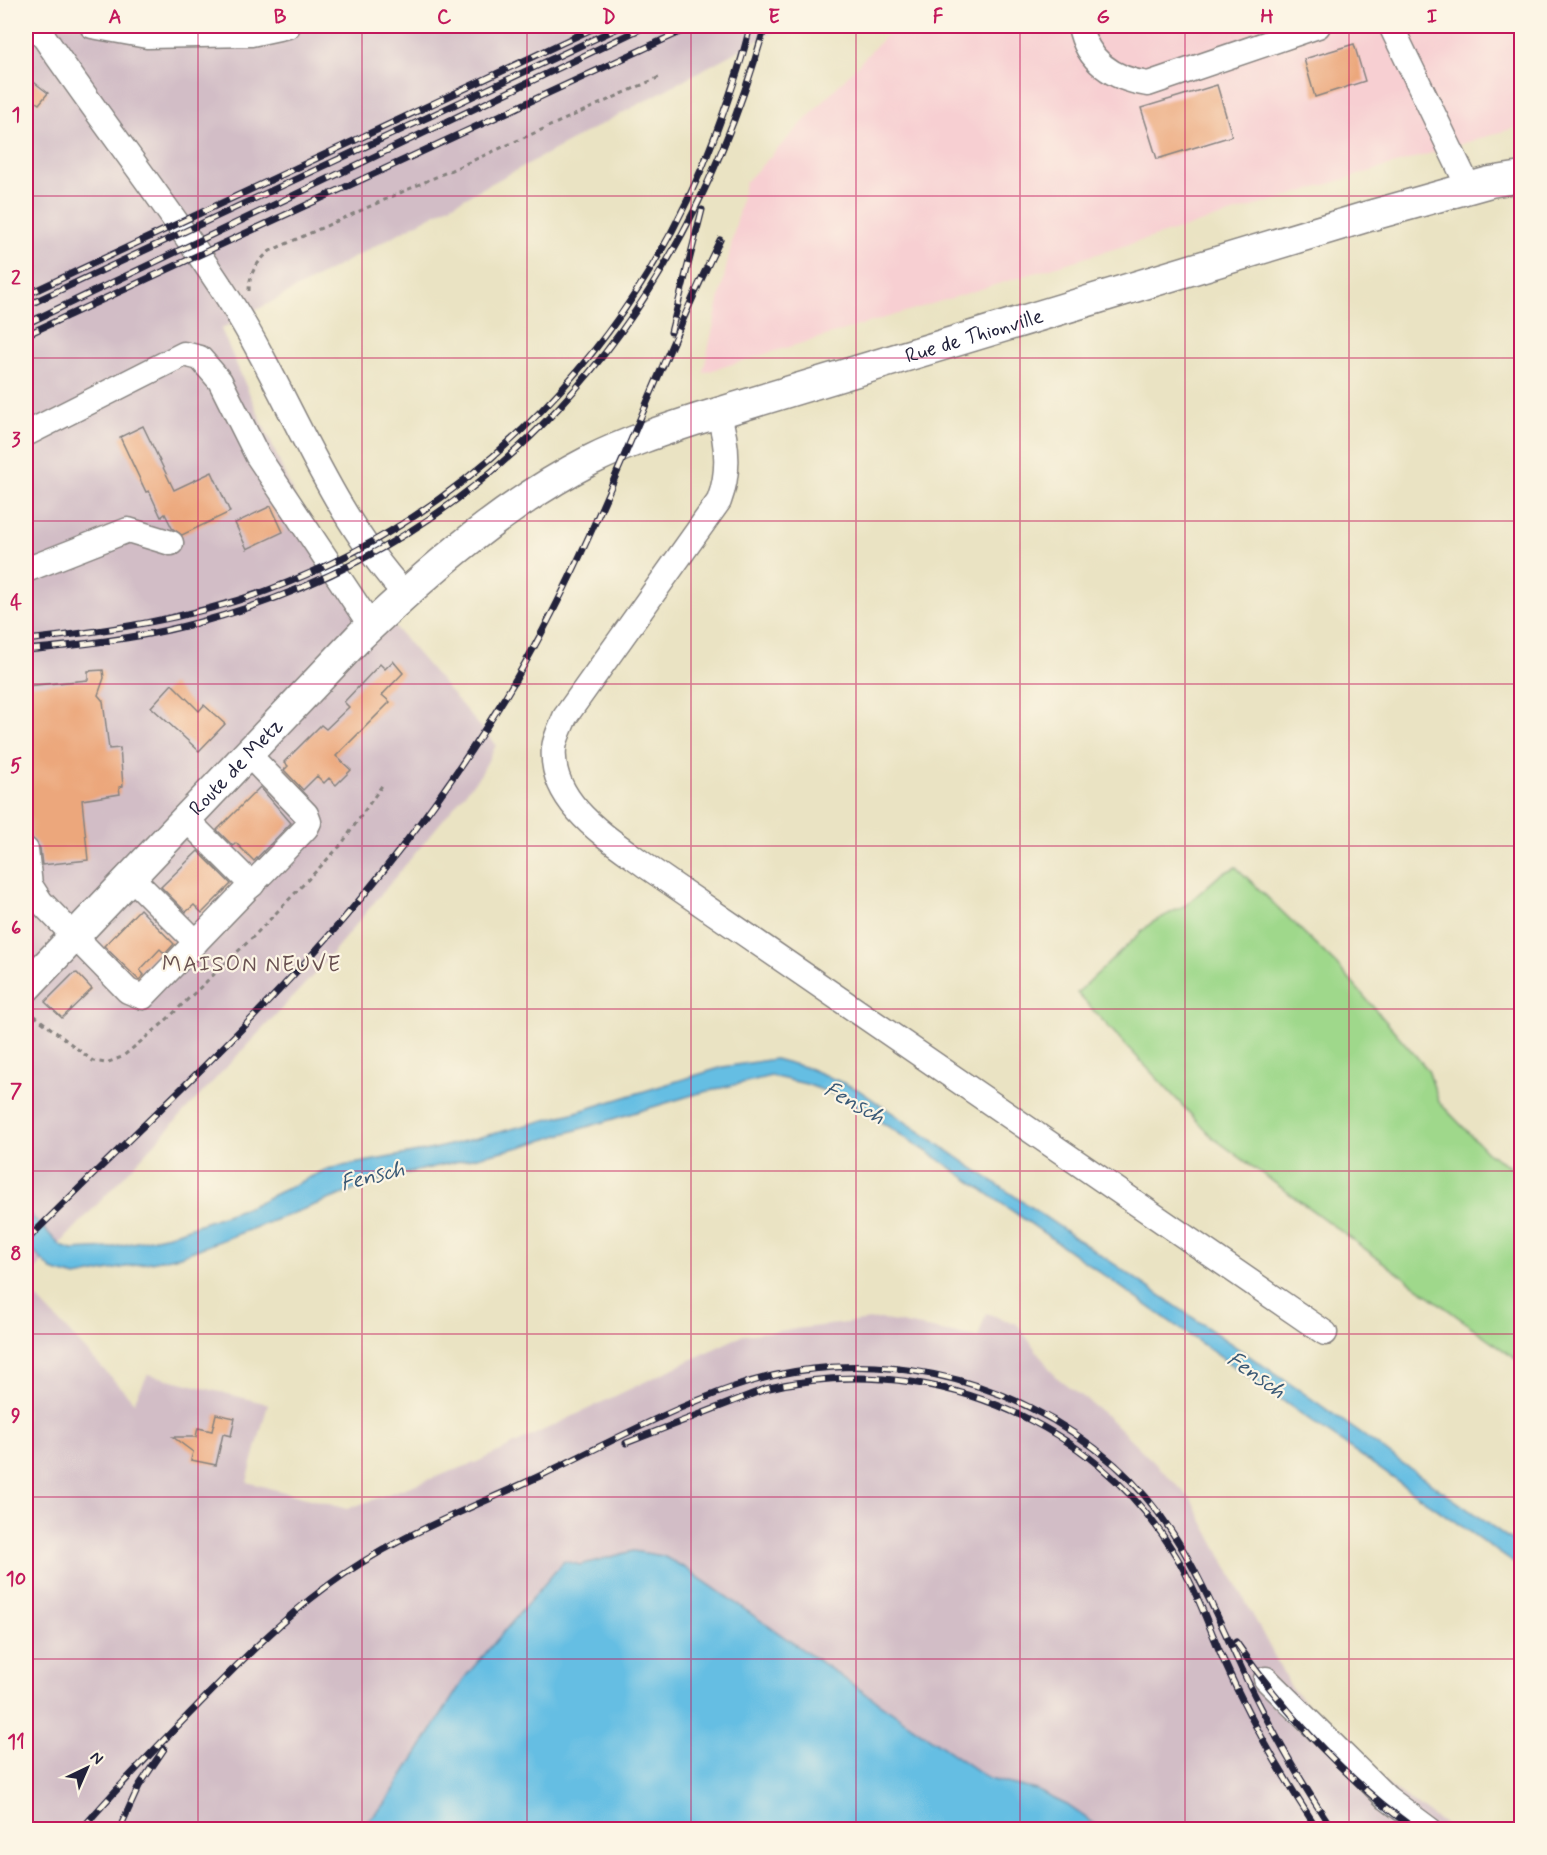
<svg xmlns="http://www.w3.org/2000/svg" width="1547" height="1855" font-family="Mynerve,sans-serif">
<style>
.built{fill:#f7cfd2}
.industrial{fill:#d2bdc6}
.green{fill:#9fd88b;stroke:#607d63;stroke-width:1.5}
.water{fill:#65bee3;stroke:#44708f;stroke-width:1.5}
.building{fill:#eca77b}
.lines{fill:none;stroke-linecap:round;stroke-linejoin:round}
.minor-casing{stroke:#86827f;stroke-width:27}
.major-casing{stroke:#86827f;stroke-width:33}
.path{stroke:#86827f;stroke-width:3;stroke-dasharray:4.5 4.5;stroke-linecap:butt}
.minor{stroke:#fff;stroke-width:24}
.major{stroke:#fff;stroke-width:30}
.rail-casing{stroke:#22223b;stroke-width:7}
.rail{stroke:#fcf5e5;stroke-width:4.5;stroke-dasharray:14;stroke-linecap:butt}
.grid{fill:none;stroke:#c2185b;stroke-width:1.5;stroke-opacity:0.55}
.labels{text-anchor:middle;stroke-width:4.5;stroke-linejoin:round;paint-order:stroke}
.street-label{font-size:21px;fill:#22223b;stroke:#fcf5e5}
.neighbourhood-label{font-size:22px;letter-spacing:1.5px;fill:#695151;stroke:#fcf5e5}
.water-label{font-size:22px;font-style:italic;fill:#395976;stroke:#fcf5e5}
.neatline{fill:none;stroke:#c2185b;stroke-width:2}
.grid-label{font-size:20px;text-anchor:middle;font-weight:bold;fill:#c2185b}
</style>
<rect width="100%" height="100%" fill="#fcf5e5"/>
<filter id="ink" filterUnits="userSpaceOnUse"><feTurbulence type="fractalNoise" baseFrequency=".0167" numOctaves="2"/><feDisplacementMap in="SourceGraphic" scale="12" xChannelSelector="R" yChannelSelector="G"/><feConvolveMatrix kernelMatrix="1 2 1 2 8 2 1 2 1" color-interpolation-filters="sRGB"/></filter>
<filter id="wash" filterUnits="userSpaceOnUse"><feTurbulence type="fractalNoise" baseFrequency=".008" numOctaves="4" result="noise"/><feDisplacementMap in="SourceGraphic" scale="24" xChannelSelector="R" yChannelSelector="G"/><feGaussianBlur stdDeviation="1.35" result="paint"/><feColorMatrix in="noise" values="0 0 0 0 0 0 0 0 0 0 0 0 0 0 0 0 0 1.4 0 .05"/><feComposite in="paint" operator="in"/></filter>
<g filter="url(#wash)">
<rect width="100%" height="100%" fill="#eae3c3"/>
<!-- built -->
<path class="built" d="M895,26H1521V126L703,373L745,183Z"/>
<!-- industrial -->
<g class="industrial">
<path d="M26,26H784L221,329L307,525L496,745L481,774L319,969L26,1280Z"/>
<path d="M26,1286L134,1402L148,1374L268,1404L247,1482L347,1509L477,1462L743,1335L880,1319L978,1338L986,1313L1017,1324L1055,1376L1108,1417L1191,1499L1292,1689L1389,1786L1451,1829H26Z"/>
</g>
<!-- green -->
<path class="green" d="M1236,867L1336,964L1428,1070L1439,1102L1489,1154L1521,1173V1363L1212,1137L1077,993L1151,923L1186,905L1220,875Z"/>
<!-- water -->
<g class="water">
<path d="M775,1059L808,1068L857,1089L1302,1392L1521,1547V1568L937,1158L844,1098L806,1084L771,1076L696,1094L520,1147L386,1178L180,1256L76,1277L52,1270L26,1244V1210L61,1246L72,1250L110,1248L169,1235L251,1206L327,1169L434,1149L573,1113L723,1067Z"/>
<path d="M633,1551L663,1556L685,1568L989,1779L1036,1790L1067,1805L1102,1829H360L385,1804L466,1676L564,1561L580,1565Z"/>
</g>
<g id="blocks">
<!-- building -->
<g class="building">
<path d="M1354,44L1365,81L1315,97L1304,59Z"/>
<path d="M26,76L48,93L39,104L26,95Z"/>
<path d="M1217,85L1232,136L1157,159L1141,108Z"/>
<path d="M143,426L174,490L212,472L230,512L182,535L172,528L165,514L161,517L149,491L146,492L120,437Z"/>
<path d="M271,506L283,532L247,549L235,523Z"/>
<path d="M393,661L403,673L382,695L390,702L336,756L351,770L336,785L329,778L324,783L317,776L303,790L284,770L288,766L284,762L321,725L326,729L349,707L344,702L380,664L385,669Z"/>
<path d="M103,670L104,678L98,695L103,701L109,749L120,748L123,786L119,787L120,794L82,800L88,860L42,865L40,848L31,837L26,777V686L88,680V671Z"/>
<path d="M172,684L199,711L204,705L225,724L199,751L151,707Z"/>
<path d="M260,787L291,823L254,861L236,843L233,846L217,830Z"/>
<path d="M198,851L231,884L202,913L194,905L186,912L161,887Z"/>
<path d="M140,909L174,944L165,954L160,949L140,970L144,975L139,980L104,946Z"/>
<path d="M77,973L92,989L62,1018L45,1002L73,974Z"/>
<path d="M216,1414L235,1418L231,1436L223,1434L216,1465L191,1460L193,1452L173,1437H196L198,1428L212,1431Z"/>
</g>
</g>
</g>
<g filter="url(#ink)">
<use href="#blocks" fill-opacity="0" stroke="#86827f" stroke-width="1.5"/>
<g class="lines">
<defs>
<g id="minor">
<path d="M32,26L44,37C104,125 170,208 228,298C290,395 326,508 405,594"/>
<path d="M92,26L147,36L251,34L288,26"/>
<path d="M1080,26C1087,61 1113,79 1148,84L1318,26"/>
<path d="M1391,26L1469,188"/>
<path d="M718,413C728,443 730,472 719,501L565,717C561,727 555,738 554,748C549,803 608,838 646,866L1325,1333"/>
<path d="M26,434L184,354L200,358L220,381L257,455L371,626"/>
<path d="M26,570L128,530L171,543"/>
<path d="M186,819L252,885"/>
<path d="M26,850L30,885L41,902L128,991L143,997L306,828L309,822L306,814L248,754"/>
<path d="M131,877L196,942"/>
<path d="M1266,1679L1387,1798L1430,1830"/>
</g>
<g id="major">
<path id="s1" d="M26,987L361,635C431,569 505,504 591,460C625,443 661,431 698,419L1369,216L1490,182L1522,177"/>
</g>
</defs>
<!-- minor casing -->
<use href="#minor" class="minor-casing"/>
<!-- major casing -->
<use href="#major" class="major-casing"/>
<!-- path -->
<g class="path">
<path d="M249,291C249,273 257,262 270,251L662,76"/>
<path d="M27,1010L93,1061L106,1063L122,1057L162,1024L253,937L341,845L383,784"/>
</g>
<!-- minor -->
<use href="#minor" class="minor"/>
<!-- major -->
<use href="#major" class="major"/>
<defs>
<g id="rail">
<path d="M26,295L598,26"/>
<path d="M26,306L622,26"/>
<path d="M26,324L646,26"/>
<path d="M671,332L702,210"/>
<path d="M26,335L693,26"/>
<path d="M26,640C107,631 188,619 266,591C477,513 638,342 716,133C729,98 742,62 750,26"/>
<path d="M26,650C79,645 133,639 185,626C491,550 682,320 765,26"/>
<path d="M26,1241C126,1140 233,1044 327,938C394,862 454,781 507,694C594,551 646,390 720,240"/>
<path d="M626,1443L765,1389C921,1350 1093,1416 1176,1556C1196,1589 1208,1625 1223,1659C1249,1718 1282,1776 1318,1830"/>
<path d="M1236,1642C1284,1712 1346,1780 1416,1830"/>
<path d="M81,1830C118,1786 159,1745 199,1704C239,1663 280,1621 326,1587C392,1537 470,1509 544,1474C605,1445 667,1410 731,1388C862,1341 1012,1373 1115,1465C1181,1524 1210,1602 1247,1680C1272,1731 1301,1783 1333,1830"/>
<path d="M119,1830L139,1786L164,1749"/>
</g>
</defs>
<!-- rail casing -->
<use href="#rail" class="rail-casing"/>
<!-- rail -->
<use href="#rail" class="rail"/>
</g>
</g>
<!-- grid -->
<path class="grid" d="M198,26V1830M362,26V1830M527,26V1830M691,26V1830M856,26V1830M1020,26V1830M1185,26V1830M1349,26V1830M26,196H1522M26,358H1522M26,521H1522M26,684H1522M26,846H1522M26,1009H1522M26,1171H1522M26,1334H1522M26,1497H1522M26,1659H1522"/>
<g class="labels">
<!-- street labels -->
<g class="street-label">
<text dy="7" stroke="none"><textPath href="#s1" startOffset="1179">Rue de Thionville</textPath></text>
<text dy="7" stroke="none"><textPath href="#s1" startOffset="304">Route de Metz</textPath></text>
</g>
<!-- neighbourhood labels -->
<g class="neighbourhood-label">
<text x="252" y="971">MAISON NEUVE</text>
</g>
<!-- water labels -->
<g class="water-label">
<text transform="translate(855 1102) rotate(29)" y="8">Fensch</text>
<text transform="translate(372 1175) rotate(-14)" y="8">Fensch</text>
<text transform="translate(1257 1374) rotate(35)" y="8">Fensch</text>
</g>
</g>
<!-- margin -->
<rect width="1547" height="1855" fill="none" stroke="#fcf5e5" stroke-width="66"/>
<!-- north arrow -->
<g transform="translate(87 1768) rotate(44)" stroke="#fcf5e5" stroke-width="4.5" paint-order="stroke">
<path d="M0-4.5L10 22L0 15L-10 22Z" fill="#22223b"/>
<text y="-9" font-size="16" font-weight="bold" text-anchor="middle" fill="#22223b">N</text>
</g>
<rect x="33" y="33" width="1481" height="1789" class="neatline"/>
<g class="grid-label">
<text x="115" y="23">A</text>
<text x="280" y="23">B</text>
<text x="444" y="23">C</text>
<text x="609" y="23">D</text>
<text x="774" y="23">E</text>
<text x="938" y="23">F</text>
<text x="1103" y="23">G</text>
<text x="1267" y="23">H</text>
<text x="1432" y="23">I</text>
<text x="16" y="121">1</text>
<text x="16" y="284">2</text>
<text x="16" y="446">3</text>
<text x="16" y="609">4</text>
<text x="16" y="772">5</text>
<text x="16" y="934">6</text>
<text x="16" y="1097">7</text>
<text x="16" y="1260">8</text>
<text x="16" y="1422">9</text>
<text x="16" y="1585">10</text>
<text x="16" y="1748">11</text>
</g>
</svg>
